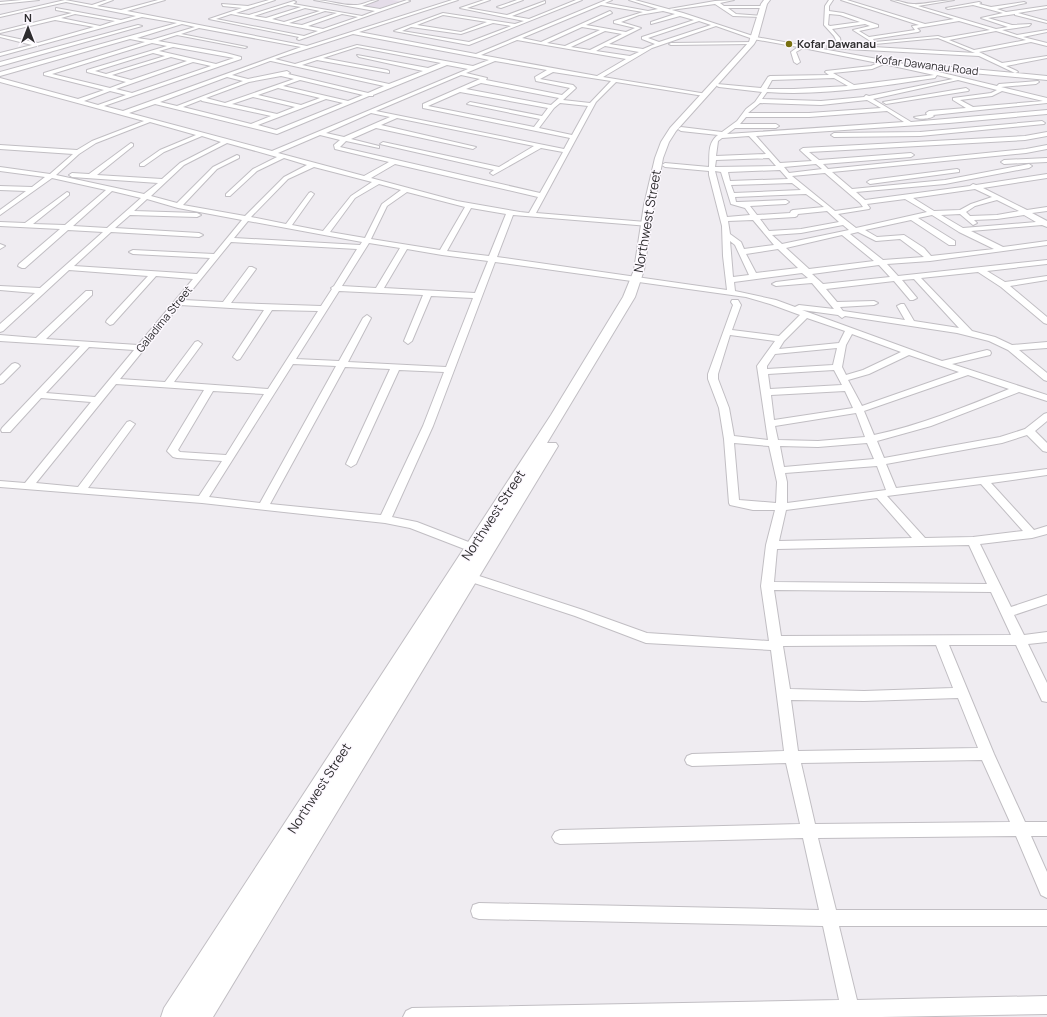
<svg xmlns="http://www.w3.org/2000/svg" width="1047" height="1017" font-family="Manrope,sans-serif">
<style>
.built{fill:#e5dde9}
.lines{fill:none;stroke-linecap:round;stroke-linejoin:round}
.minor-casing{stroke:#c1bec3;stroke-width:2}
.major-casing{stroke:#c1bec3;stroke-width:2}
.minor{fill:#fff;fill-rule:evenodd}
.major{fill:#fff;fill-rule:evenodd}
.poi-dot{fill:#787010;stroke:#fdf9ff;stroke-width:1.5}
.labels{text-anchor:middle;stroke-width:3;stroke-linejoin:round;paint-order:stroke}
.far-poi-label{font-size:11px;font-weight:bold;fill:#2e2d2f;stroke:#fdf9ff;text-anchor:start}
.far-street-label{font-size:11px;fill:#2e2d2f;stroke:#fdf9ff}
.street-label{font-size:13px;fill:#2e2d2f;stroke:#fdf9ff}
</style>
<rect width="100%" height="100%" fill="#efecf1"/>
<!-- built -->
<path class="built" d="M377,0H392L400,1L378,9L358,6Z"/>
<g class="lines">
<defs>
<g id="minor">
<path d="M22,0H39L0,4V2Z"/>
<path d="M65,0L92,5L107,0H113L97,6L121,10L158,0H165L127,11L307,46L452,0H458L359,32L476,54L606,0H612L605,3L648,11L658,9L629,0H635L683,13L756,37L905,64L997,86L999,84L1038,81L1039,82L1036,84L1001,87L1047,98V103L933,115L934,116C930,119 918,120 914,117L927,115L926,113L929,111L966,108L953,100V98L991,93L997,90L958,80L873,99L911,122L1047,110V114L949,123L756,136L780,163L812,161L800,150L803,148L1025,136L1047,132V136L1025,140L809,152L819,160L911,153L914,155L911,157L823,164L828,169L1026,149L1047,145V149L1026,153L832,172L852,189L945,180L1029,164L1032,166L1029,168L945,184L856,192L865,200L970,186L973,184L976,185L1047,174V178L983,188L1027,210L1047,207V211L1032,213L1047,221V227L1042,225L971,231L1003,247L1047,241V245L930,261L887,264L898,276L1047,260V264L987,271L1005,282L1047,276V280L1010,286L1047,317V324L1044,323L1001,287L978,272L921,278L972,331L995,337L1012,345L1047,342V348L1019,350L1047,373V381L1044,380L1008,350L989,341L957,333L845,316L842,318L838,315L802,310L942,361L987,350L990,351L991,353L990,355L952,364L1047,395V401L1019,392L931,426L877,441L884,458L1000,437L1025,429L1044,414L1047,413V421L1035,431L1047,443V452L1043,451L1027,435L1002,443L886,464L896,488L1047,469V475L991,483L1034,530L1047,526V534L1032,538L980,544L1011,607L1047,595V604L1014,615L1024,635L1047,632V642L1028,644L1047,683V702L1042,701L1016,645H949L994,754L1025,822H1047V836H1031L1047,872V898L1041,895L1016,836L818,838L836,910H1047V926H839L857,1000L1047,996V1014L881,1017H403L406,1011L412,1008L839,1000L823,926L479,919L473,917L471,911L473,905L479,903L819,910L803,838L560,844L555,842L552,837L555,832L560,830L800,824L786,763L692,766L687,764L685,760L687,756L692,754L784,751L771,650L646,643L575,616L465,580L463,577L465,574L469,573L473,574L583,610L647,633L769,641L761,586L766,545L775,510H753L730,505L729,503L724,439L719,408L708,379V374L733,305L731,302L732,300H738L741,305L732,330L779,336L800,315L770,304L746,297L495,262L433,426L392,517L417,522L484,548L486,551L484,554L480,555L410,528L385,523L202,503L0,487V481L25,483L91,402L41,398L10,432H2L1,430L2,428L80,346L0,341V335L36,338L86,291H92V295L46,339L138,345L193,279L156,276L113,324L110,325L106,322L107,320L148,276L69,270L3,331L0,332V324L35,293L0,290V286L40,288L103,232L68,230L25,268H22L18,266L19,264L60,229L0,226V222L25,223L67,192L69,193V195L33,224L65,225L106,190L52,178L0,215V210L26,191L0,190V186L32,187L45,177L0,171V167L50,174L73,154L0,149V145L77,150L92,141L144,121L0,82V78L78,99L104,90L44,75V73L145,42L130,39L0,76V72L177,23L142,17L0,56V53L32,45L0,37V35L38,43L94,27L55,20L0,33V31L72,13L56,10V8L121,20L136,16L66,2L0,17V15ZM601,5L643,12L614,21V23L635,28L626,32L586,25L612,13L610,11L541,42L522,38ZM663,11L675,14L651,22V24L680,16L694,20L642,37V39L655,44L643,49L609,44L641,28L621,22L639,15ZM75,14L115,21L100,26L61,18ZM699,21L711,25L659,42L648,38ZM182,24L195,27L151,40L137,38ZM716,26L753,39L798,47L791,52L794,62L797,64L800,62L796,52L803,48L878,63L871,66L826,71L825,72L829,75L770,76L768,77L761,88L717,84V86L719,87L762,92L755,102L746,109L737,121L722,132L681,127L678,129L681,131L718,135C707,143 710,155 709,167L665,163L662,165L665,167L709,171V175L722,226L723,256L727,290L497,257L513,215L649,226V222H646L536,213L596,102L616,82L704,96L707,94L603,77L652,48ZM582,27L600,30L565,46L547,43ZM199,28L301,47L123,111L104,106L241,59V57L226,53L158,41L177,35L245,48L247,47L181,34ZM605,31L622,34L590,50L571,47ZM353,34L475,57L489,60L473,66L357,45L295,64L275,59ZM517,40L626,59L597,76L481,55ZM152,43L167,46L87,70V72L126,82L110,88L52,74ZM605,46L639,52L630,56L596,51ZM173,47L234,58L216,64L159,51ZM357,47L441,63L428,68L357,55L359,57L423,71L389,84L302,65L317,60L389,73V71L387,70L323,58ZM153,53L165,56L106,74L95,71ZM171,57L187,61L131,80L112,75ZM270,61H271L384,86L368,93L288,74L290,73L287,71L248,79L232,75ZM495,61L547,70L535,77L536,81L570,88L562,95L486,80L487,78L466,73ZM193,62L211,66L132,93L116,89ZM884,64L934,75L854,85L833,73L872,69ZM447,65L468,69L272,151L129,113L155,104L277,134L369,96H373V95ZM553,72L611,81L590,103L563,100L576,88L573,85L540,79ZM461,75L480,79L423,104V108L570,138L564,149L376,111ZM937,75L953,79L869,96L866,95L864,97L821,101L762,99L767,92C823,96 880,86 935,78ZM281,76L294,79L225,103L206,98L249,82ZM227,77L243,81L177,106L160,102ZM834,78L848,86L794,89H767L772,80ZM300,80L363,95L348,101L283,86ZM481,83L559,98L551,105L466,89ZM278,88L320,98L301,105L258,95ZM110,91L126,95L98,105L84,101ZM1002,91L1043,101L973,107L960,100L992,96ZM460,92L548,108L542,116L470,102L467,104L540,119L534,127L428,106ZM253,97L295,107L277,114L232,104ZM326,99L343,103L276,130L258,125ZM201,100L202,101L271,116L251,124L183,107ZM867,100L881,108L809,113H748L760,103L821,105ZM560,103L588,106L572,135L539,128L554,108ZM887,111L904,122L727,134L735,128H776L779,126L776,124H740L746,117H809ZM371,113L390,117L344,137L326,133ZM397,118L534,146L499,167L383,142L380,144L494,170L490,173L493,175L541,148L563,152L540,193L340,147L346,141L379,148V146L351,139L376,128L473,149L476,147L381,125ZM150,122L196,135L160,150L140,164V166H144L164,152L202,136L221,142L180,163L162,179L97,175L133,146V144L131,143L89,174L72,173L69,175L72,177L158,183L144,194L56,175L79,154L96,143ZM320,135L340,140L334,145L335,149L389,162L364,176L278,153ZM749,136L766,154L716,156L718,141L722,138ZM227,143L277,157L253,169L226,194V196H230L257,171L284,158L307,165L284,177L245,216L183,205L217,169L239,158V156L237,155L213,167L177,203L151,196L184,165ZM769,158L776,166L715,167L716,160ZM395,164L538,197L529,213L520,212L457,201L371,178ZM816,164L822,169L789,173L784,167ZM314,167L372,182L351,196L323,231L292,225L314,194L311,192L309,193L286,224L251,217L288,179ZM780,170L788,179L730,181L728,172ZM715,171L721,172L731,204L745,208L750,215L727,217ZM825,173L860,203L863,207L835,211L792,176ZM792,183L801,190L734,193L731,185ZM379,184L401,190L382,204L365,238L330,232L355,198ZM975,189L992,197L971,204L960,210L934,211L913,198ZM112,191L141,198L107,228L73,226ZM407,192L465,207L440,250L371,239L387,206ZM806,194L824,207L793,210L791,211L790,213L757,215L750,206L786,204L789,202L786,200L738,202H736L735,197ZM147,199L178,208L242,220L214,254L133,250L129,252L133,254L210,258L197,274L74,266L111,232L199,237L203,235L199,233L115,228L130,215L197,217L201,215L197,213L134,211ZM905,199L927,212L856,228L838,214L869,209L870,208L867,204ZM997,200L1019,211L997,215L970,216L966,212L975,206ZM471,208L506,214L489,256L447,251ZM827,211L839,222L801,229L769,231L760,219L795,217L797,216L798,214ZM960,214L973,225L977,223L974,220L997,219L1024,215L1036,222L963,228L941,215ZM932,215L959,232L994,249L931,256L924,248L904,235L877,237L865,230L911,220L949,245H955V241L918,218ZM753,220L774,245L744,249L741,242L730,234L728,221ZM248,221L362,242L360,245L234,238ZM843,225L849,230L782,244L772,235L801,233ZM858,232L876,241L900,239L924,257L883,260L850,234ZM842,235L874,261L809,269L786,248ZM730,241L735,245L749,275L733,277ZM231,242L357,249L334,286L331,288L332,289L321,306L231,303L256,269L252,267H249L223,302L184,300ZM369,243L400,248L376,288L342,286ZM407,249L442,255L488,261L475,293L384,288ZM778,249L798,268L756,273L746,254ZM879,265L890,277L823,284L812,274ZM802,273L808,278L776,282L772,284L776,286L812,283L834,309L799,305L795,307L776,300L735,291L734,282ZM914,279L959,328L914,321L904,304H901L897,306L905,320L843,311L840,307L874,305L878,303L874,301L837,302L826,289L894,281L910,300H913L917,298L902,280ZM339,291L423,295L404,341L408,344L412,341L431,296L473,298L446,367L348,362L371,318L367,315L363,318L339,361L296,359ZM180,305L264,310L233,357L237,360L240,359L272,310L318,311L268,389L174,382L202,344L198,341L195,342L165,382L120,379ZM807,318L845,331L839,343L779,349L784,341ZM852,334L901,352L863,370L846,375L842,367L846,345ZM730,335L775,341L757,366L768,440L734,436L729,408L718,379V374ZM89,347L134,350L95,397L46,393ZM837,348L833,365L767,369V366L775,354ZM909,355L959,372L862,406L848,380L869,374ZM293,364L336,366L260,503L209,497ZM345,367L390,369L346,464L351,467L356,464L399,370L444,372L423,426L381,515L270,504ZM834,370L842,385L770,389L768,374ZM968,375L1009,389C965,407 921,425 874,435L864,411ZM116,384L204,390L167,451L173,457L177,458L222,461L199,496L88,488L135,424L130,421L127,422L78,487L36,483ZM213,391L264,394L226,455L180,452L178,450ZM845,391L853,408L774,420L771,395ZM856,413L865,437L818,441L778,440L775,426ZM734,443L769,446L777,482L776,503L739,500ZM867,443L874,459L784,467L780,446L818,447ZM877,466L886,490L787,503V482L785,473ZM981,484L1023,531L973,537L925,538L887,496ZM877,498L912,538L779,541L786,510ZM969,545L987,584L774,582L777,549ZM774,590L991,592L1011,635L781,636ZM936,645L953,688L864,691L790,689L783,646ZM958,698L978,748L798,751L791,700L864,701ZM982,760L1010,822L815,824L801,763Z"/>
<path d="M269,0H275L236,13L249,15L294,1L296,2L293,4L362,16L375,11L314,0C328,0 342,6 356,5C363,5 370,0 378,0L362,6L380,9L407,0L410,1L299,40L297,39L299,37L209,19L242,8L223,6L222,4L248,6ZM288,5L301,7L266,18L254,16ZM305,8L320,11L284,22L272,19ZM325,11L337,13L302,25L289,23ZM231,14L318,31L304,36L216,19ZM342,14L358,17L323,29L308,26Z"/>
<path d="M484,0H490L467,8L507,15L545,1V3L512,16L529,19L576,0H582L469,45L394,31L443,13L515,24L524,21L460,8ZM443,15L487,22L461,32L417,25ZM493,23L511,26L469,42L402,31L411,27L461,34Z"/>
<path d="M517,0H523L501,8L497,7Z"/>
<path d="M734,0L720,3L724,6H765L763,8H728L736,14L763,16L761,17L733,16L715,4L671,10L669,9L715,1Z"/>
<path d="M829,0H833L829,6V11L843,13L878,25V27L859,31L869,37L915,30L912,26L919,25L841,0H847L925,24L954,19L891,0C899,0 905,4 913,4C923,5 942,0 954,0L918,6L996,29L1008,27L981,18L1003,13L973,5L948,9L946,8L979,2L981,3L979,4L991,7L1024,2L1026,3L997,9L1006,12L1047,6V8L1018,13L1047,21V23L1015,15V14L988,18L1012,25L1031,24L1029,26L1002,30L1017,35L1047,30V32L1023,37L1047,43V46L1031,42L979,52L1002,63L1047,56V58L1006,66L1017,71L1018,72L1015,73L1047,76V80L929,69L926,67L929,65L1015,73L979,56L827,48V46L837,42L834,36L824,25L825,6ZM829,14L840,15L860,22L830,26L828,25ZM959,21L990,30L944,38L938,36L875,42L873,39L918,32L920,31L917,28ZM865,24L870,26L853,30L875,44L938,38L975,53L839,45L841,43L840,38L832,29ZM996,31L1026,40L974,50L949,40Z"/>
<path d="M138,25L142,26L0,66V62Z"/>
<path d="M754,42L752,44L671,45L669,44L671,43Z"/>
<path d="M966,88L969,90L968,91L886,104L883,102Z"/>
<path d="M1042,121L1045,123L1044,124L920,136L834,137L831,135L834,133L920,132Z"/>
<path d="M1047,158V162L1004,164L1001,162L1004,160Z"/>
<path d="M957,169L959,170V172L870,184L867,182L870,180Z"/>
<path d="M0,244L5,246L0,249Z"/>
<path d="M15,363L18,364L20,366L3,383L0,384V376L12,364Z"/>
</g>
<path id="major" d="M764,0H770L767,4L758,37L754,44L676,131L669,142L663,158L654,205L644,270L635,297L547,443H556L558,446L213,1017H161L164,1008L551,415L623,297L634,270L644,205L655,158L661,142L670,128L749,42L761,4Z"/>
</defs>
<!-- minor casing -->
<use href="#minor" class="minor-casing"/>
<!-- major casing -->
<use href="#major" class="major-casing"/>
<!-- minor -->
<use href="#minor" class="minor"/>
<!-- major -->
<use href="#major" class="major"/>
</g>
<!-- markers -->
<circle class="poi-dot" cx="789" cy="44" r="4"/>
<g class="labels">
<!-- far-poi labels -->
<g class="far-poi-label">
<text x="797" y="48">Kofar Dawanau</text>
</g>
<!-- far-street labels -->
<g class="far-street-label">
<text transform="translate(927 65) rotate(7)" y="4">Kofar Dawanau Road</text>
<text transform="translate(164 319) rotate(-51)" y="4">Galadima Street</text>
</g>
<!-- street labels -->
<g class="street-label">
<text transform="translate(647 221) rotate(-80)" y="5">Northwest Street</text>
<text transform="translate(493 515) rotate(-57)" y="5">Northwest Street</text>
<text transform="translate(319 788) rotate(-57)" y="5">Northwest Street</text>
</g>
</g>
<!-- north arrow -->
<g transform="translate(28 28)" stroke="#fdf9ff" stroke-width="3" paint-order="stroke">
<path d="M0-3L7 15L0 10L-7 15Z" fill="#2e2d2f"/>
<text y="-6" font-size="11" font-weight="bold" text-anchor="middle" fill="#2e2d2f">N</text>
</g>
</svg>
